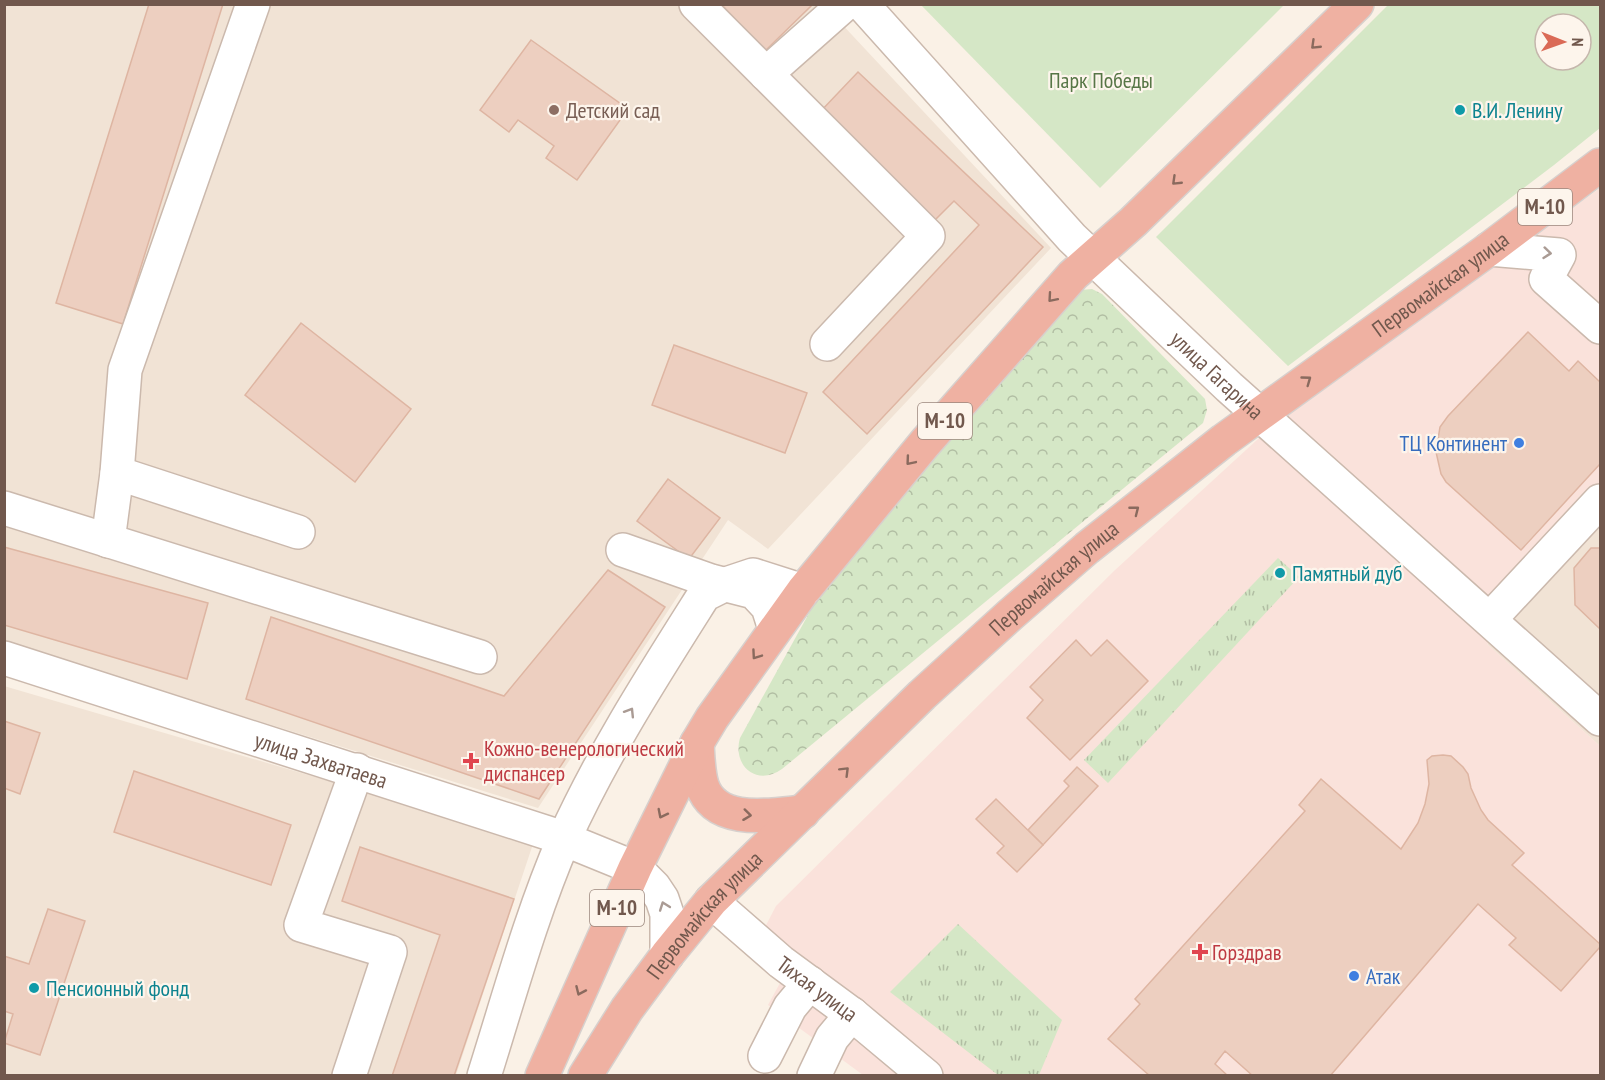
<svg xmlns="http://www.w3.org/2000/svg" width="1605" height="1080" font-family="'PT Sans Narrow',sans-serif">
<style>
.residential{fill:#f1e3d5}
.commercial{fill:#fae2db}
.grass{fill:url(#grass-tufts)}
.forest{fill:url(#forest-crowns)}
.park{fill:#d5e7c6;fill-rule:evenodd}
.building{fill:#edcfc0;stroke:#deb5a2;stroke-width:1.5}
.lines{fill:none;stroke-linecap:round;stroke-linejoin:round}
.minor-casing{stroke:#cbb9ad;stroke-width:36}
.highway-casing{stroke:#d7d0cd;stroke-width:36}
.minor{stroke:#fff;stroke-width:33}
.highway{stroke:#efb1a2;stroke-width:33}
.oneway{stroke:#8a6a5e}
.oneway2{stroke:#aa9b94}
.education-dot{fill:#8d6e63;stroke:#fdf5ec;stroke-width:2}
.culture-dot{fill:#0f9aa8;stroke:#fdf5ec;stroke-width:2}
.shop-dot{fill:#3f7fe0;stroke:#fdf5ec;stroke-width:2}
.health-dot{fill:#e0444e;stroke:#fdf5ec;stroke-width:2}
.labels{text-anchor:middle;stroke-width:4.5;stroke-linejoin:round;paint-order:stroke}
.shield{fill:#fdf5ec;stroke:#9b877d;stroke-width:1.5}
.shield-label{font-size:21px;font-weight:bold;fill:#71584d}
.park-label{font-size:22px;fill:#577646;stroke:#fdf5ec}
.education-label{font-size:22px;fill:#785e54;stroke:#fdf5ec;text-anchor:start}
.culture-label{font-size:22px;fill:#0d838f;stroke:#fdf5ec;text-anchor:start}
.street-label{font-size:22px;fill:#71584d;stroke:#fdf5ec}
.shop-label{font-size:22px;fill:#366cbe;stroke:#fdf5ec;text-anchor:end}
.health-label{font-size:22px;fill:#be3a42;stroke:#fdf5ec;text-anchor:start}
</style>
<defs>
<pattern id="grass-tufts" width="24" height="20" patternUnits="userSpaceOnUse" patternTransform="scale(1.5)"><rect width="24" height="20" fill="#d5e7c6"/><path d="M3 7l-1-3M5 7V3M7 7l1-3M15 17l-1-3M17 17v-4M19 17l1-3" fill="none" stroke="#b1bea3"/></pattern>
<pattern id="forest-crowns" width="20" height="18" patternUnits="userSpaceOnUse" patternTransform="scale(1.5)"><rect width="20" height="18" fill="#d5e7c6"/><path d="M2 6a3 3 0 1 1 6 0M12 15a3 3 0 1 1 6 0" fill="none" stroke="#b1bea3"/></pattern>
</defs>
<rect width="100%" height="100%" fill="#faf1e6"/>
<!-- residential -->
<g class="residential">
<path d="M4,5H824L1051,248L768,549L728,520L538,808L5,642Z"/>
<path d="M1600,524V746L1487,644Z"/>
<path d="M4,686L534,841L456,1075H5Z"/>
</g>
<!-- commercial -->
<path class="commercial" d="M1600,188V524L1487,644L1600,746V1075H863L768,1005L786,972L763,931L776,906L1114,571L1258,439L1299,407Z"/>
<!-- grass -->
<g class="grass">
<path d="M1278,558L1299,577L1108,783L1084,760Z"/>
<path d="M958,924L1062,1020L1039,1075H998L890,992Z"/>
</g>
<!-- forest -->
<path class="forest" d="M1092,289L1102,294L1205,399L1207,410L1203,423L782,769C757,787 732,766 740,738L813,606L950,429L1080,290Z"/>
<!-- park -->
<g class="park">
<path d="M921,5H1284L1100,188Z"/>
<path d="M1388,5H1600V128L1554,165L1288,366L1156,237ZM1545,24H1581V60H1545Z"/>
</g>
<!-- building -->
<g class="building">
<path d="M149,4H223L123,324L56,303Z"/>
<path d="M721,4H810L811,6L765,51Z"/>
<path d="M531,40L628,109L577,180L546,158L554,146L518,120L509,132L480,110Z"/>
<path d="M858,72L1043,247L867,434L823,392L979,225L954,201L934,221L820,112Z"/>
<path d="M301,323L411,409L355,482L245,395Z"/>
<path d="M1528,332L1569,371L1578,361L1600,382V464L1521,550L1446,482L1441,474L1436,452L1440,427L1448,416Z"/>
<path d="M674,345L807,393L785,453L652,405Z"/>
<path d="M668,479L720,518L689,559L637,521Z"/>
<path d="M4,547L208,603L187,679L4,625Z"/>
<path d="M1591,548H1600V629L1575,605L1574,568Z"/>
<path d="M608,570L665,607L539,799L246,699L271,617L504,696Z"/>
<path d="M1076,640L1091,656L1107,640L1148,681L1070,760L1027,718L1043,700L1030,687Z"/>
<path d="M4,721L40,733L20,794L4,788Z"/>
<path d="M1443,755L1451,756L1463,767L1468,774L1471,788L1481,810L1488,820L1524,853L1512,865L1600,944V947L1561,991L1509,945L1516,938L1478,904L1330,1076H1253L1225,1051L1215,1064L1228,1076H1150L1108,1039L1140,1004L1135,999L1305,811L1299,805L1321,779L1401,849L1418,823L1425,804L1429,784L1427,760L1432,756Z"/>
<path d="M1077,767L1098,786L1043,845L1028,830L1069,786L1064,781Z"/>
<path d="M134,771L291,825L271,885L114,832Z"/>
<path d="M996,799L1043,845L1017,872L997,853L1004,846L976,819Z"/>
<path d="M360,847L514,899L454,1076H392L440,935L342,901Z"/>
<path d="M48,909L85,921L40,1055L4,1043L13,1014L4,1011V956L29,964Z"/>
</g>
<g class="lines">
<defs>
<g id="minor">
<path d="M696,4L928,236L827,344"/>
<path id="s1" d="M862,4L1072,238L1229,387L1600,719"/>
<path d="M766,74L845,4"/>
<path d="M1489,249L1559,255L1546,279L1600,327"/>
<path d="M117,473L298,532"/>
<path d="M4,508L480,657"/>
<path d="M108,541L117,473L125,370L253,4"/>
<path d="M623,550L711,581L754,592L768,607L775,629"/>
<path d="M1490,619L1600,501"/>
<path id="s2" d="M4,658L554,835L635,868L654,887L662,899L667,914V955"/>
<path id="s3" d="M711,901L781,962L853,1015L926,1076"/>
<path d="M765,1056L790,1007L810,983"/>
<path d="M349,1076L390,952L301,925L357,770"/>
<path d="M484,1076C509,997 531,915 564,839C603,753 654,674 704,595L726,584L753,575L803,591"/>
<path d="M814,1076L832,1038L852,1014"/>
</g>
<g id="highway">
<path d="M697,743C698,757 698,772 702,785C715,826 771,815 803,812"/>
<path d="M542,1076L635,868L697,743L712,718L803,591L925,443L1073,275L1133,222L1357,4"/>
<path id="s4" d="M585,1076L627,1009L667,955L711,901L922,695L1010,615L1087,548L1224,440L1489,249L1600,165"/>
</g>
</defs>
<!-- minor casing -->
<use href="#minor" class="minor-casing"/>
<!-- highway casing -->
<use href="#highway" class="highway-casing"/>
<!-- minor -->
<use href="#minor" class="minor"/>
<!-- highway -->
<use href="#highway" class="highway"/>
</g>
<!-- one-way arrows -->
<defs><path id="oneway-chevron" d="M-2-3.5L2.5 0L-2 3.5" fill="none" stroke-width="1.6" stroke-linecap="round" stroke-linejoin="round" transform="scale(1.5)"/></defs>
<g class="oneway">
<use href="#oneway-chevron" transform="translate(1315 45) rotate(136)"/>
<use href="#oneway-chevron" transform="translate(1176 181) rotate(136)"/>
<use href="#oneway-chevron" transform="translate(1052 298) rotate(131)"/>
<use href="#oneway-chevron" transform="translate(1307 380) rotate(-36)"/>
<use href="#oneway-chevron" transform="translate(910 461) rotate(130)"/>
<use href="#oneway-chevron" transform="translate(1135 510) rotate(-38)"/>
<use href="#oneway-chevron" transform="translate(756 655) rotate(125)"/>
<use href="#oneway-chevron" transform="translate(845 771) rotate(-45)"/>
<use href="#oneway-chevron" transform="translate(662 814) rotate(117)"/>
<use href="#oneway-chevron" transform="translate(747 815) rotate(7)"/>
<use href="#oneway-chevron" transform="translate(580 991) rotate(114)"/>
</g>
<g class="oneway2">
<use href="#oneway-chevron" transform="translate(1547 253) rotate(6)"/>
<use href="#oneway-chevron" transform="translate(630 712) rotate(-58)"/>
<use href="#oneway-chevron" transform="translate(664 906) rotate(-110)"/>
</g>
<!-- markers -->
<circle class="education-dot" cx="554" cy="110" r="6"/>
<g class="culture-dot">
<circle cx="1460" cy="110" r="6"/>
<circle cx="1280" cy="573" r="6"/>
<circle cx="34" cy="988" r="6"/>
</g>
<g class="shop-dot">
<circle cx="1519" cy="443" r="6"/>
<circle cx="1354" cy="976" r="6"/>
</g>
<g class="health-dot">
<path d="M468 752h6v6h6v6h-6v6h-6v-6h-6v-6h6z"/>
<path d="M1197 943h6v6h6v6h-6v6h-6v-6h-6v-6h6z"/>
</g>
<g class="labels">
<!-- shield labels -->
<g class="shield">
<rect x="1518" y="189" width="54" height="36" rx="4.5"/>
<rect x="918" y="403" width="54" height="36" rx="4.5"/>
<rect x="590" y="890" width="54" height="36" rx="4.5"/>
</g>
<g class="shield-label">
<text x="1545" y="214">М-10</text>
<text x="945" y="428">М-10</text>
<text x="617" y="915">М-10</text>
</g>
<!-- park labels -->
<g class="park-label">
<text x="1101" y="88">Парк Победы</text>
</g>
<!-- education labels -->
<g class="education-label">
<text x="566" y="118">Детский сад</text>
</g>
<!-- culture labels -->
<g class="culture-label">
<text x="1472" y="118">В.И. Ленину</text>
<text x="1292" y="581">Памятный дуб</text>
<text x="46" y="996">Пенсионный фонд</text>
</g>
<!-- street labels -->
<g class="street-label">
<text dy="8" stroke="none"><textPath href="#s4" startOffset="1173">Первомайская улица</textPath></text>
<text dy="8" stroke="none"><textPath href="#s1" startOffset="514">улица Гагарина</textPath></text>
<text dy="8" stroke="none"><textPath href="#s4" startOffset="687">Первомайская улица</textPath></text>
<text dy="8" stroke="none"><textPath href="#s2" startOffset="333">улица Захватаева</textPath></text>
<text dy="8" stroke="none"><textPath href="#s4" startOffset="201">Первомайская улица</textPath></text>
<text dy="8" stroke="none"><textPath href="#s3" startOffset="138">Тихая улица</textPath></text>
</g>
<!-- shop labels -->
<g class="shop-label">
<text x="1507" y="451">ТЦ Континент</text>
<text x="1366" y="984" text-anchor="start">Атак</text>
</g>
<!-- health labels -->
<g class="health-label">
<text x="484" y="756">Кожно-венерологический<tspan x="484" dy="25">диспансер</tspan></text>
<text x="1212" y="960">Горздрав</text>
</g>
</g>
<!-- border -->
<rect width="1605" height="1080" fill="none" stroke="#71584d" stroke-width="12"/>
<!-- north arrow -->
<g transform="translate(1563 42) rotate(91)"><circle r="28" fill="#fdf5ec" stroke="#c5b6ac" stroke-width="1.5"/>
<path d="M0-4.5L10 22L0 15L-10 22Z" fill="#da6a56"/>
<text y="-9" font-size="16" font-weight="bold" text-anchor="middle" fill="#71584d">N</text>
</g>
</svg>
